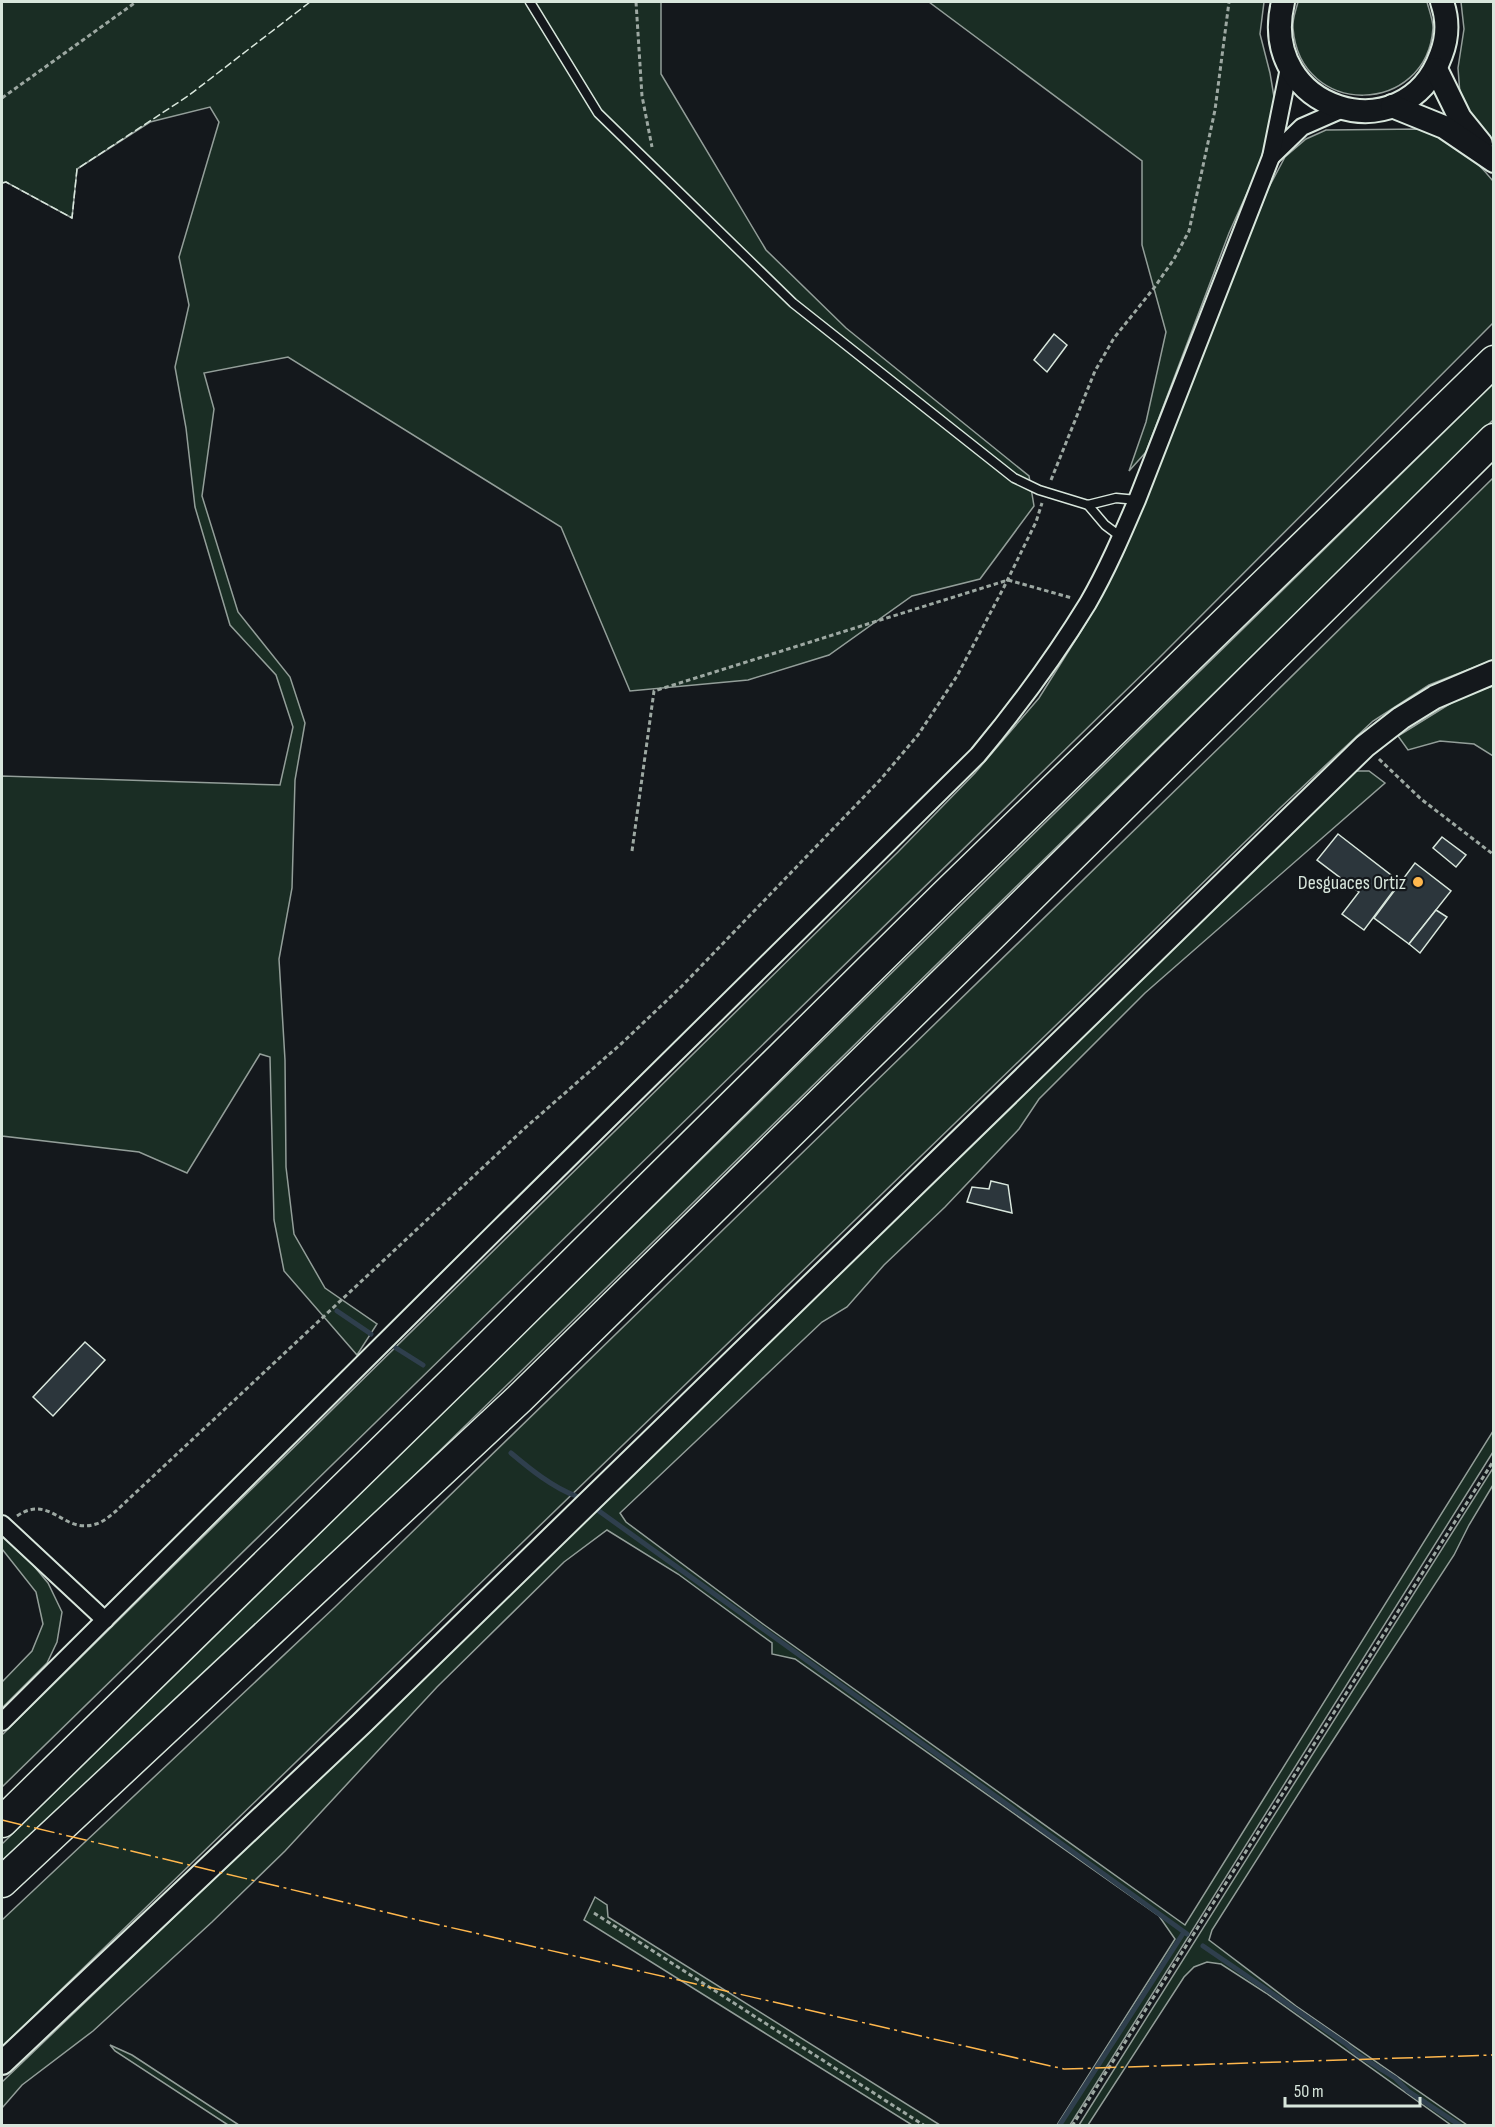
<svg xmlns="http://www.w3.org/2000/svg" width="1495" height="2127" font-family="'Sofia Sans Condensed',sans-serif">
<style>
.green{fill:#1a2d24;stroke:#939e99;stroke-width:1.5}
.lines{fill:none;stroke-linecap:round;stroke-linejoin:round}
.stream{stroke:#2f3f4d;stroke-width:5}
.building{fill:#2c363c;stroke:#d8e6dc;stroke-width:1.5}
.lane-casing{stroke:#d8e6dc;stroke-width:11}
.street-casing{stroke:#d8e6dc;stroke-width:20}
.secondary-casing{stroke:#d8e6dc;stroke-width:26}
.highway-casing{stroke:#d8e6dc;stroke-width:33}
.path{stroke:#9da8a2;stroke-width:3;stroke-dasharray:4.5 3;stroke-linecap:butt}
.lane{stroke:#14181c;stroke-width:8}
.street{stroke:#14181c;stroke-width:16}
.secondary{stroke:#14181c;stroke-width:22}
.highway{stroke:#14181c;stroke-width:30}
.fence{stroke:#d8e6dc;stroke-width:1.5;stroke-dasharray:8 3;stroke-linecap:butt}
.power{stroke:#ffb74d;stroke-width:1.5;stroke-dasharray:21 4.5 3 4.5;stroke-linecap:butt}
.poi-dot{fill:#ffb74d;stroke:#14181c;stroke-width:2}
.labels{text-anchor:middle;stroke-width:4.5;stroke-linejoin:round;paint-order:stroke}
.poi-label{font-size:20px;fill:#d8e6dc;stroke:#14181c;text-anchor:end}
</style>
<rect width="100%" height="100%" fill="#14181c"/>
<!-- green -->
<g class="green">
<path d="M2,2H661V74L766,250L846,328L1029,476L1034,506L980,579L912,596L829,655L748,680L630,691L561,527L288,357L204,373L214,409L202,496L238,612L290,677L305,723L295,780L292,888L279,959L285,1060L286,1167L294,1234L325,1288L377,1324L357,1355L284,1271L274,1220L270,1057L260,1054L187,1173L139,1152L2,1136V776L280,785L293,727L276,675L230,625L195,507L186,428L175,367L189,305L179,257L219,122L210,107L150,122L77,169L72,218L6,182L2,183Z"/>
<path d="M929,2H1264L1260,34L1270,73L1276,109L1261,162L1229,233L1146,452L1129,471L1146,422L1166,332L1142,245V161Z"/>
<path d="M1298,2H1427C1429,10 1433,20 1433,28C1427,116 1300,119 1293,28C1292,20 1296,10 1298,2Z"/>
<path d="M1461,2H1493V142L1475,123L1460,94L1458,68L1464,29Z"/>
<path d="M1423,129C1454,143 1472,155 1493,181V323L1158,659L2,1787V1735L898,852L975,773L1039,698L1088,620L1124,552L1268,189L1285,157L1306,139L1326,130Z"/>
<path d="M1493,384V420L323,1565L2,1870V1844Z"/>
<path d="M1493,478V660L1429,685L1373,721L1280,808L2,2047V1920L335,1607L1226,741Z"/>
<path d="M1493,686V756L1474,744L1440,741L1408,750L1398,736L1464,695Z"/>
<path d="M1354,771H1369L1385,783L1145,993L1039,1099L1019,1129L945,1207L884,1265L847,1307L822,1322L620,1513L626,1522L763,1624L1185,1925L1493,1431V1452L1070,2125H1057L1175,1939L1159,1916L795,1659L772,1654V1643L678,1574L607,1530L564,1562L437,1687L285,1851L212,1922L93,2031L22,2085L2,2108V2082L491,1613Z"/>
<path d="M1493,1468V1485L1469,1525L1454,1555L1313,1771L1212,1930L1209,1940L1296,2006L1467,2125H1451L1266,1993L1221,1964L1207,1962L1194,1967L1184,1977L1088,2125H1079Z"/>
<path d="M2,1533L24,1554L48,1583L62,1612L57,1642L47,1663L2,1708V1682L32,1651L43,1624L36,1592L2,1549Z"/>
<path d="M595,1897L607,1905L608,1917L940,2125H912L584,1920Z"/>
<path d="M110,2045L132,2055L239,2125H228L115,2051Z"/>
</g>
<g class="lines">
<!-- stream -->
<g class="stream">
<path d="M337,1311L371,1334"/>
<path d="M396,1348L423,1365"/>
<path d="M511,1453C530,1469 552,1487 576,1496"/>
<path d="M599,1511L1187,1934"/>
<path d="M1203,1946L1346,2044L1357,2054L1395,2078L1408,2091L1461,2126"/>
<path d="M1059,2126L1184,1932"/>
</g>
</g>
<!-- building -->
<g class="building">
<path d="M1054,334L1067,345L1047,372L1034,360Z"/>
<path d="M1338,834L1400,882L1364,930L1342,914L1359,892L1317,860Z"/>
<path d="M1442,837L1466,855L1456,867L1433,848Z"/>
<path d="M1415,863L1451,891L1409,944L1374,918Z"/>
<path d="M1436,910L1447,917L1420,953L1409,944Z"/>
<path d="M991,1181L1008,1185L1012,1213L967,1202L972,1187L989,1189Z"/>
<path d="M85,1342L105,1360L53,1416L33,1397Z"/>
</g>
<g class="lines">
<defs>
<g id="lane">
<path d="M530,2L598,113L793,303L1014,478L1039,490L1088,505L1116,498L1137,500"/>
<path d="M1088,505L1105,525L1121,537"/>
</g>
<g id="street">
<path d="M1271,157L1302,127L1343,109"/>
<path d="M2,1524L105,1620"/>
<path d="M2,1722L498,1229L978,755C1018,707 1055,657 1088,603C1107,570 1122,535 1137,500L1271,157L1289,68"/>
</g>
<g id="secondary">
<path d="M1283,2C1257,111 1405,155 1441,55C1448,37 1448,19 1442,2"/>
<path d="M1436,69L1460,118L1481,144"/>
<path d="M1392,106L1444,127L1494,161"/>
<path d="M2,2063L361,1724L1365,746L1401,718L1435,697L1494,672"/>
</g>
<g id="highway">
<path d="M2,1822L478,1357L946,894L1494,361"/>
<path d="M2,1882L519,1399L991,936L1494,439"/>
</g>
</defs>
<!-- lane casing -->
<use href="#lane" class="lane-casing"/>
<!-- street casing -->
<use href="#street" class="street-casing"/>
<!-- secondary casing -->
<use href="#secondary" class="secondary-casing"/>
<!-- highway casing -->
<use href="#highway" class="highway-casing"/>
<!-- path -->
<g class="path">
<path d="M636,2L642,96L652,147"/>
<path d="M2,98L136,2"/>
<path d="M1051,480L1095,371L1114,338L1154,288L1174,259L1189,231L1215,110L1229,2"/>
<path d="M1379,759L1421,799L1494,855"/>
<path d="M632,851L654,691L1008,580L1072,598"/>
<path d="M17,1516C51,1493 63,1535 96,1524C103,1522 110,1516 116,1511L525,1128L622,1043L682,986L880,780L918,735L957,676L1004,587L1036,522L1042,503"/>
<path d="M594,1913L925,2126"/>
<path d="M1072,2126L1494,1460"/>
</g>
<!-- lane -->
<use href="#lane" class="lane"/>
<!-- street -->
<use href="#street" class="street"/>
<!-- secondary -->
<use href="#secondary" class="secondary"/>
<!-- highway -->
<use href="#highway" class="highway"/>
<!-- fence -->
<path class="fence" d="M2,183L6,182L72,218L77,169L188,96L310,2"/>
<!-- power -->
<path class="power" d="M2,1820L414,1919L1064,2069L1494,2055"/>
</g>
<!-- markers -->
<circle class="poi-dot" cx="1418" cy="882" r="6"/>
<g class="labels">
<!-- poi labels -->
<g class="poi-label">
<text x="1406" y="889">Desguaces Ortiz</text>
</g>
</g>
<!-- border -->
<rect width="1495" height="2127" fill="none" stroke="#d8e6dc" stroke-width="6"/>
<!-- scale -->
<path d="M1285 2097v9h135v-9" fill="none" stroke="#d8e6dc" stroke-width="3"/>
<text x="1294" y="2097" font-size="18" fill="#d8e6dc" stroke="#14181c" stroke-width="4.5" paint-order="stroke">50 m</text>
</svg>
